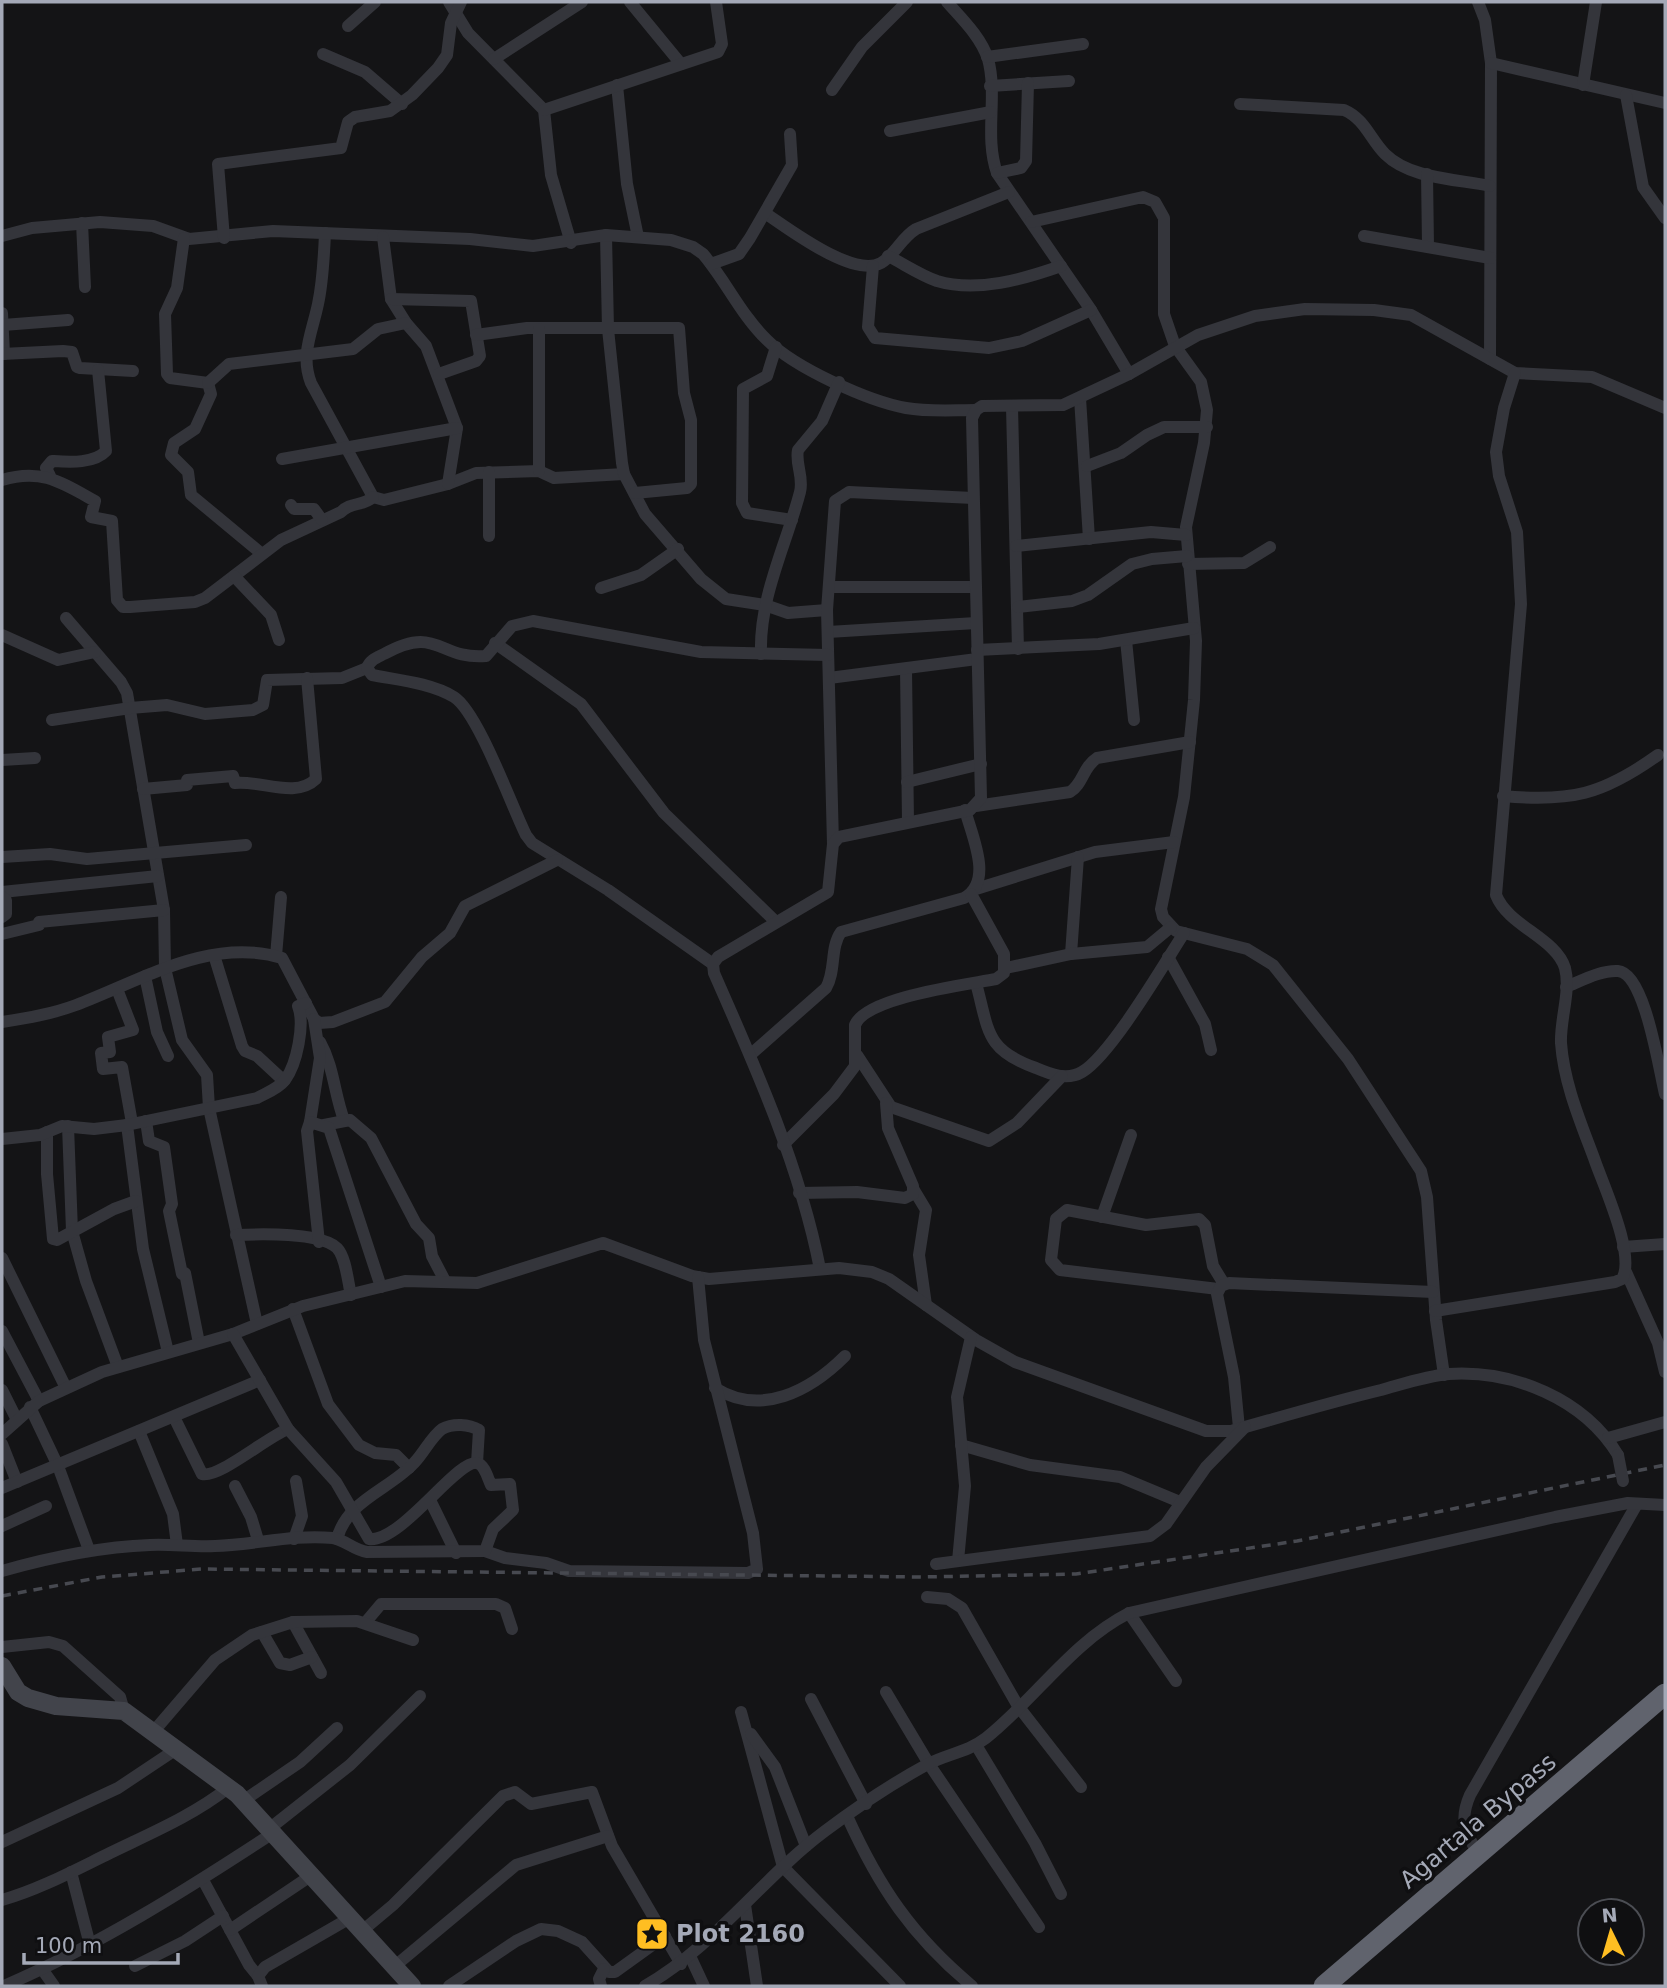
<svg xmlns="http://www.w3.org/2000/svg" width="1667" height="1988" font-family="'DejaVu Sans',sans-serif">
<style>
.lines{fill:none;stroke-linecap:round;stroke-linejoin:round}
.street{stroke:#34353b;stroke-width:12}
.secondary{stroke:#42444b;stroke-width:18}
.highway{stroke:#60636d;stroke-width:21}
.rail{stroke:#474950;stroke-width:3.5;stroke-dasharray:9 7;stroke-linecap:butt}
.street-bridge{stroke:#34353b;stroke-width:12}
.labels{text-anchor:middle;stroke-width:7;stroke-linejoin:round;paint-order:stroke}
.street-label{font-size:24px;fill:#a4a9b7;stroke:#0f0f11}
.poi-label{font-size:24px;font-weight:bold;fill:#a4a9b7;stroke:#0f0f11;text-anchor:start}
</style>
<rect width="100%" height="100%" fill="#141416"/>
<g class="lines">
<!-- street -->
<g class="street">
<path d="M449,2L468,33L544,110L551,175L571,243"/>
<path d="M630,2L681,64"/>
<path d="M947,2C962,19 981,37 988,59C998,96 984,136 997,173L1091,310L1129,374"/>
<path d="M1478,2L1485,20L1491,63L1490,359"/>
<path d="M348,26L375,2"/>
<path d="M323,54L365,72L402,104"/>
<path d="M987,57L1083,44"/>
<path d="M494,59L582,2"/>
<path d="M1491,63L1665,103"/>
<path d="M617,85L627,184L638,237"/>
<path d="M1583,85L1596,2"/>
<path d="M990,86L1069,81"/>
<path d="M832,90L862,47L907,2"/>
<path d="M1626,95L1643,187L1665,218"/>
<path d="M1240,104L1344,110C1365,119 1370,139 1385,154C1410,179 1457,179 1490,186"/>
<path d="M544,110L718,52L722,44L716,2"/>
<path d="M890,131L991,112"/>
<path d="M997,173L1021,168L1026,161L1028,83"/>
<path d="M1427,174L1428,246"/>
<path d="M765,213C789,229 853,278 881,263C895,255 901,238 916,229L1009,192"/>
<path d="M1031,222L1143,197L1155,202L1164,218V314L1175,346L1201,382L1207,410L1204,443L1186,527L1196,641L1194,700L1184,797L1161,909L1163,917L1176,931L1247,949L1273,965L1348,1059L1421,1171L1427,1197L1436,1320L1444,1375"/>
<path d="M82,223L85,287"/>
<path d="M325,233C324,257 323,281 318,304C312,333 300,355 311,383L373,497L384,500L448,484L476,473L539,471L554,478L624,474"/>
<path d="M606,235L608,329L622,463L624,474L645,514L701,579L726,599L765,605L788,613L827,610"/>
<path d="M2,236L32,228L100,222L153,226L189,239L273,231L470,239L533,246L606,235L671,240L693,247L703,254C726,281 741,315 767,340C795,368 868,401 906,408C929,412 953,410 976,410"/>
<path d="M1364,236L1490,258"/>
<path d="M383,237L391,299L406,323L426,346L457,428L448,484"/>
<path d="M184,238L177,288L165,314L167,374L170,378L208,383L211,394L195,429L174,443L171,455L188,472L191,495L262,554"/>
<path d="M224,238L218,164L341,148L348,122L355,117L390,111L412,95L438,68L447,55L451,23L461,2"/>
<path d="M888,256C904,264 920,275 937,281C977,293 1024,279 1061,266"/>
<path d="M711,264L739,254L750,238L792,165L790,134"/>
<path d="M873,266L868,327L875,338L989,348L1022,341L1091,310"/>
<path d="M391,299L471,301L480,356L476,361L439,374"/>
<path d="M2,313L4,354"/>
<path d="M3,325L68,320"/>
<path d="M476,335L527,328H679L684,393L691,420V484L687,488L635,493"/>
<path d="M776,347L767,376L743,389L742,503L747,513L792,520"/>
<path d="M2,354L63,351L72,352L77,367L80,368L133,371"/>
<path d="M208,383L229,364L353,349L378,329L406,323"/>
<path d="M1080,398L1089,539"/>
<path d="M1012,407L1018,649"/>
<path d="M282,459L457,428"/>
<path d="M1087,466L1121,453L1147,435L1164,427H1207"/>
<path d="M539,471V329"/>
<path d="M50,476L46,468L52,461C69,462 94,464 106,451L98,370"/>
<path d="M2,480C41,468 61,482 95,501L91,517L112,521L117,600L123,607H130L195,602L205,598L281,540L341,512C350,502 364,506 373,497"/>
<path d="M291,505L294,509H314L322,520"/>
<path d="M489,536V472"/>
<path d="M1016,546L1151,532L1186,535"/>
<path d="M1188,564L1244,563L1270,547"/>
<path d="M234,576L271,615L279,640"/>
<path d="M829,587H975"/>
<path d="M601,588L641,575L678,549"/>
<path d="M1018,607L1072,601L1088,595L1132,564L1152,559L1187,556"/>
<path d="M66,618L121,682L127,693L164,910L165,968L182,1040L207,1075L209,1108L257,1324"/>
<path d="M828,632L976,623"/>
<path d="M2,635L58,660L95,652"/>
<path d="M1126,640L1134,720"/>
<path d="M495,643L581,704L664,813L776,922"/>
<path d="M977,650L1099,644L1194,628"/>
<path d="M761,654C759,597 786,546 800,492C804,477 795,464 798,450L822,421L839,382"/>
<path d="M906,669L908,822"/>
<path d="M829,678L977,659"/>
<path d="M52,720L130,708L167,705L205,714L253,710L263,705L267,680L342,678L367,668"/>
<path d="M2,760L35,758"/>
<path d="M907,782L981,764"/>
<path d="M143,789L187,785V780L233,776L235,783C261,780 295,799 316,779L307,678"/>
<path d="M1503,796C1571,802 1602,795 1658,755"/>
<path d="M976,806L1070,792C1083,784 1083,767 1097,758L1190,742"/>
<path d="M833,844L827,610L835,501L849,492L973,498"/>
<path d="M2,857L50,854L87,859L246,845"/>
<path d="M976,889L1095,852L1174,842"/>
<path d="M2,892L158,876"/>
<path d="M2,897L6,900V914L2,917"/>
<path d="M2,934L39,925V922L164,910"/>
<path d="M1071,954L1078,857"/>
<path d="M214,955L242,1046L245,1051L257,1056L284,1081"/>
<path d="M276,956L281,897"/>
<path d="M1168,957L1205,1024L1211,1050"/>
<path d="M713,964L608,890L532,843L526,835C512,807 478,712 454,697C431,683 398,680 372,675L367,668C370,660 376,658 384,654C438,624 438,660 486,656L512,626L533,621L701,652L828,655"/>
<path d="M1006,968L1071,954L1147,947L1171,927"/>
<path d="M145,976L157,1032L168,1056"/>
<path d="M976,983C989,1031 985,1050 1036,1068C1050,1074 1067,1081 1082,1072C1111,1055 1164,964 1184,933"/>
<path d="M1566,987C1581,981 1601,970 1618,971C1645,973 1659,1070 1665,1094"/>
<path d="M117,989L133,1030L108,1037L110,1052L101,1053L103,1069L122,1067L132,1123"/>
<path d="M2,1022C27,1018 52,1014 76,1005C140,981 211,936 282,958L314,1019L319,1023L333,1022L385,1002L422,957L450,933L465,906L557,860"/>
<path d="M320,1042C334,1067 334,1093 344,1120"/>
<path d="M750,1055L826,988C836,971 830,947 841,932L964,898C994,882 972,836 965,810"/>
<path d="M857,1055L891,1107L989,1141L1017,1123L1062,1076"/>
<path d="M146,1121L149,1141L164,1147L172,1204L169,1211L182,1274L185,1273L199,1343"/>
<path d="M310,1122L320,1058L314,1019"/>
<path d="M127,1125L143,1249L168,1352"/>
<path d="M324,1125L350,1120L371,1138L416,1224L429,1238L432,1256L445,1281"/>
<path d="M68,1126L72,1231L86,1281L118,1367"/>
<path d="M47,1132V1174L53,1239L57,1240L114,1209L136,1201"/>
<path d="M2,1139L40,1135L62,1126L94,1129L127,1125L257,1098C266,1093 278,1089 285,1080C297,1064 305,1024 298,1006L306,1003"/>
<path d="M783,1145L834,1094L855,1066V1025C866,997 965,985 996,979L1004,973V954L971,894"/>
<path d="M914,1190L926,1210L919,1255L926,1305"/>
<path d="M799,1193L857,1192L905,1198L913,1194V1186L888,1128L886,1103"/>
<path d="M1102,1217L1131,1135"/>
<path d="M236,1235C258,1234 320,1232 337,1248C346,1257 348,1283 351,1295"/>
<path d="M319,1242L307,1131L310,1122L329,1128L381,1287"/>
<path d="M1623,1247L1665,1244"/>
<path d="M2,1258L66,1388"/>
<path d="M820,1269C800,1167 756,1068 714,973L713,964L718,957L828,892L833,844L839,837L970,810L981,798L972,418L976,410L982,406L1063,405L1129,374L1198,335L1255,316L1305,309L1374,310L1411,315L1515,373L1592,377L1665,408"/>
<path d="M1626,1272L1658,1343L1665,1372"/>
<path d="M1218,1289L1060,1270L1051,1260L1056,1219L1067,1210L1146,1225L1199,1219L1205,1225L1213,1266L1224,1284"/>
<path d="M293,1309L328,1404L359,1445L375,1453L396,1455L409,1468"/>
<path d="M1435,1311L1615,1282L1622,1279C1636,1256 1604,1187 1595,1161C1581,1123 1564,1084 1561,1043C1560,1019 1571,991 1565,968C1556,938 1508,926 1496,895L1521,604L1517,532L1499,476L1496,452L1504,408L1515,373"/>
<path d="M2,1331L39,1401"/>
<path d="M715,1388C761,1417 810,1391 845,1356"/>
<path d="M2,1390L17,1420"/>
<path d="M30,1407L58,1466L89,1550"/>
<path d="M174,1417L202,1474C218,1479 267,1437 288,1429"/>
<path d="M1239,1428L1234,1377L1217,1294L1221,1286L1229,1283L1433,1292"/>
<path d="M139,1431L173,1514L177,1545"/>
<path d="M2,1434L39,1401L102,1372L233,1334L303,1306L405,1281L477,1283L603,1243L692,1276L709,1279L839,1268L872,1272L889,1279L976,1340L1015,1362L1206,1431H1231C1281,1417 1331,1402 1381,1390C1403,1384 1426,1376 1449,1374C1514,1370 1584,1399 1618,1455"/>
<path d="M1608,1438L1665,1422"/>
<path d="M2,1444L17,1482"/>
<path d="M961,1445L1030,1465L1120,1477L1180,1502"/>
<path d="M235,1486L251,1517L258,1540"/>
<path d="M2,1488L260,1380"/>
<path d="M430,1500L456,1553"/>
<path d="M2,1526L46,1506"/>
<path d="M294,1539L302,1516L296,1481"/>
<path d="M337,1539C347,1500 389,1490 414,1463C424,1453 431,1437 442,1429C453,1423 469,1424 479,1430L477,1463"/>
<path d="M485,1551L505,1558L546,1563L569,1571L748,1573L757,1569L753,1533L704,1340L698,1277"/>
<path d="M958,1561L965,1486L957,1397L971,1337"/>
<path d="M936,1564L1150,1536L1166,1524L1206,1467L1245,1427"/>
<path d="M2,1571C51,1557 99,1547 150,1545C171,1544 193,1547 215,1546C254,1545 293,1534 333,1538C345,1540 354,1550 367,1552L485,1551L493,1529L513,1510L510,1484L491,1485C488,1479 485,1465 477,1463C457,1459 401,1543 369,1539L336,1482L288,1429L233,1334"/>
<path d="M927,1597L948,1599L962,1608L1018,1706L1081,1787"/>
<path d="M1129,1613L1176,1681"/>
<path d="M293,1622L321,1673"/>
<path d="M365,1623L381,1604H496L505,1608L512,1629"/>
<path d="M262,1632L280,1663L290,1665L312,1657"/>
<path d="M2,1647L49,1642L63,1646L120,1697L124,1711"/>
<path d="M886,1692L929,1764L1039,1927"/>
<path d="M811,1699L866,1804"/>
<path d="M741,1712L783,1867L900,1986"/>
<path d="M154,1731L215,1660L252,1635L293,1622L357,1621L413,1640"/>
<path d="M751,1734L775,1767L806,1846"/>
<path d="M976,1745L1035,1843L1061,1894"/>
<path d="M243,1801L300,1762L337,1728"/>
<path d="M847,1816C879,1887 912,1936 972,1986"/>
<path d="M269,1829L350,1765L420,1696"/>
<path d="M2,1842L118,1788L175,1750"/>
<path d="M1479,1855C1465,1833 1459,1820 1470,1795L1637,1504"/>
<path d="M71,1872L90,1945"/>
<path d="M203,1880L249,1965L258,1976"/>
<path d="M2,1900C40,1889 75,1870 110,1853C151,1833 192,1816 228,1788"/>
<path d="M745,1905L757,1986"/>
<path d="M230,1930L309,1877"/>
<path d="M362,1931L393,1905L503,1796L515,1792L531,1804L592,1792L612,1846L681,1964"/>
<path d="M690,1956L704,1986"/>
<path d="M135,1966L185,1941L223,1916"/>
<path d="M395,1966L516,1865L608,1836"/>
<path d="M42,1969L54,1986"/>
<path d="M4,1986C99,1945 186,1890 273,1833"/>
<path d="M262,1986L258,1976L265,1967L350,1918"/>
<path d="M449,1986L516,1941L541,1929L558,1931L582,1942L609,1972H615L665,1936"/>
<path d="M601,1986L599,1979L604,1969"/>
<path d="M645,1986C715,1946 762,1878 825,1831C857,1807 893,1783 928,1764C947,1754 968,1752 986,1738C1035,1699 1072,1642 1129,1613L1555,1517L1628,1503L1665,1505"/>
</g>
<!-- secondary -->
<path class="secondary" d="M2,1666L18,1692L28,1698L56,1706L124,1711L237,1794L412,1986"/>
<!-- highway -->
<path class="highway" d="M1324,1986L1665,1694"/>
<!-- rail -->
<path class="rail" d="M2,1596L102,1577L202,1569L921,1577L1076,1574L1297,1541L1665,1465"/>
<!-- street-bridge -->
<path class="street-bridge" d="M1618,1455L1623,1481"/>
</g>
<!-- icons -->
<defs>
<symbol id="sight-square" viewBox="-11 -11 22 22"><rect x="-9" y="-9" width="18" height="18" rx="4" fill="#ffbe22" stroke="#0f0f11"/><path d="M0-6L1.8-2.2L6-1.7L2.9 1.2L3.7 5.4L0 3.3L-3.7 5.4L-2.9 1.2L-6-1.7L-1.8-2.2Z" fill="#111"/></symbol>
</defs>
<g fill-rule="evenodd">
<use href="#sight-square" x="633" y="1915" width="38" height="38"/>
</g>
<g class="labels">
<!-- street labels -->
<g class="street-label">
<text transform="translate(1478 1821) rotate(-40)" y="8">Agartala Bypass</text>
</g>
<!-- poi labels -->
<g class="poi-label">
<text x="676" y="1942">Plot 2160</text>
</g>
</g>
<!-- border -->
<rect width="1667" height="1988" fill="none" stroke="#a4a9b7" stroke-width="7"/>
<!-- north arrow -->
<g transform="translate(1611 1932) rotate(355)"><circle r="33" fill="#0f0f11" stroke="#4b4d53" stroke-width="2"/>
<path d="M0-5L12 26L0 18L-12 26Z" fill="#ffbe22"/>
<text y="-10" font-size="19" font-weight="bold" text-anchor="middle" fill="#a4a9b7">N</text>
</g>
<!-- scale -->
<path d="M24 1953v10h154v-10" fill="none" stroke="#a4a9b7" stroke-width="3.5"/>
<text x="35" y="1953" font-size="21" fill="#a4a9b7" stroke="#0f0f11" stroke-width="5" paint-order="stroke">100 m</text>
</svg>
